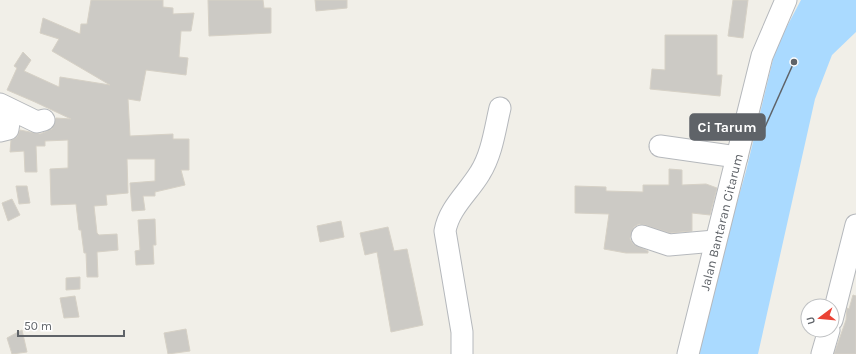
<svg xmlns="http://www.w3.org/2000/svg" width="856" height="354" font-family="Karla,sans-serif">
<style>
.water{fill:#aadaff}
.building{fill:#cccac5;stroke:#d6d1c6}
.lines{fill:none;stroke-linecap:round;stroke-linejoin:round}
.minor-casing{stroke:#b5b8bc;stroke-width:23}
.minor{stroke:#fff;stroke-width:21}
.labels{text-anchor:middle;stroke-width:3.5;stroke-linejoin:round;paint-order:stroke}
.street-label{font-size:13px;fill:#5f6368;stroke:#fff}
.leader{fill:none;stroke:#5f6368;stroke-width:1.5}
.callout-dot{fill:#5f6368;stroke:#fff;stroke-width:1.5}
.callout{fill:#5f6368;stroke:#5f6368;stroke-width:1.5}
.callout-label{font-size:14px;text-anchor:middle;font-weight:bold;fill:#fff}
</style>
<rect width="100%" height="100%" fill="#f1efe8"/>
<!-- water -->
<path class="water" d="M801,0H856V32L832,55L815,99L758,354H694L746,171L776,47Z"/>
<!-- building -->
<g class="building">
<path d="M91,0H163V7L173,8V14L194,13L191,31H181L179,57L188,58L186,75L146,70L140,101L128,99L130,136L173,134V139H189V170H181L185,185L155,192V196H143L145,210L132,211L130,183L155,181V159H127L128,193L106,195L107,205L94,206L97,233L99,235L117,234L118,250L97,252L98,277H87L86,253H84L81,230H79L76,204L51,205L50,169L68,168V140L45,141V146H36L37,172H25L24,151L10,152L11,140L17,137L20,130L40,134L52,129L56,118L71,119L35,102L7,90L17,68L14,66L23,52L31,60L24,71L59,87L60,77L110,85L52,51L59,39L40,33L43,18L80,34L81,24H87Z"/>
<path d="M208,0H263L264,8H271V33L209,36Z"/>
<path d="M315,0H347V8L316,11Z"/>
<path d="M733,0H748L743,38L728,36Z"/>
<path d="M665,35H717V75H722L720,96L650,89L652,69L665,70Z"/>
<path d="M669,169L682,170V185L706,184L717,188L710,215L692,213V231L670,233L645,225L639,224L634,227L631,233L630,239L633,244L648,251V253H626L604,249L609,214L575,213V186L606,187V191L643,192V185H669Z"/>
<path d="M16,186H27L30,203L19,204Z"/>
<path d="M12,199L20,215L8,221L2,203Z"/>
<path d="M155,219L156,245H153L154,264L136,265L135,251L140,250L138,220Z"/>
<path d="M341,221L344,237L320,242L317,226Z"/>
<path d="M388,227L394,251L407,249L423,325L391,332L377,252L365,255L360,233Z"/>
<path d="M80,277V289L66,290V278Z"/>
<path d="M853,295L856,296V354H834L846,320L847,308L849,309Z"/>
<path d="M75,296L79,317L64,318L60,298Z"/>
<path d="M186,329L190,351L168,354L164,333Z"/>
<path d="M22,330L27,352L12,354L7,338Z"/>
</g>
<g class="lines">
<defs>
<g id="minor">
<path d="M0,104L37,122L44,120"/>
<path d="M0,131L8,129L11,110"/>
<path d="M660,146L737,157"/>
<path d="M642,236L669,245L715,241"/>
<path d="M832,320L856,225"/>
<path d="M462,354V332L445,231C449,208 468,193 480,173C492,154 495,129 500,108"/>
<path d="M688,354L762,56L786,0"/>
<path d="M822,354L829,330"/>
</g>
</defs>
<!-- minor casing -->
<use href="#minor" class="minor-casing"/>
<!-- minor -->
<use href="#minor" class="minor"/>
</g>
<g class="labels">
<!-- street labels -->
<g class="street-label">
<text transform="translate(721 222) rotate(-76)" y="5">Jalan Bantaran Citarum</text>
</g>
</g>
<!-- callouts -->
<path class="leader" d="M794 62L765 127"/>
<circle class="callout-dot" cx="794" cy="62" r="4"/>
<rect class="callout" x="690" y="114" width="75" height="26" rx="4"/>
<g class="callout-label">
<text x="727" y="132">Ci Tarum</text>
</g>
<!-- north arrow -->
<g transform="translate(820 318) rotate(254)"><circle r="19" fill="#ffffff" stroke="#bfc1c3"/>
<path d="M0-3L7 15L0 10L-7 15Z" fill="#ea4335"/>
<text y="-6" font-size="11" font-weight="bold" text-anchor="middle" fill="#5f6368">U</text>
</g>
<!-- scale -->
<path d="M18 330v6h106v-6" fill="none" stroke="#5f6368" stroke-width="2"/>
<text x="24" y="330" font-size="12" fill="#5f6368" stroke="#ffffff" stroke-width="3" paint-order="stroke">50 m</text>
</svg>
